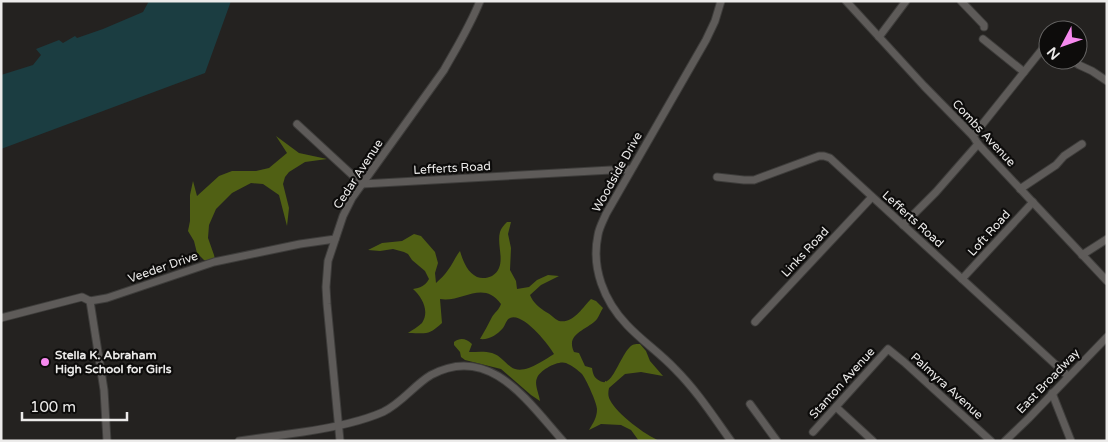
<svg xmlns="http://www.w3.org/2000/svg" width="1108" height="442" font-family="'Varela Round',sans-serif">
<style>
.forest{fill:#506014}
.water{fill:#1b3d41}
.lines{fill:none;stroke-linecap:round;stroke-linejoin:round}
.minor-casing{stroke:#3e3d3b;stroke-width:9}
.minor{stroke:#5e5b59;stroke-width:7}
.poi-dot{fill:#f689ee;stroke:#0d0c0b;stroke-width:2}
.labels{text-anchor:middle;stroke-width:4.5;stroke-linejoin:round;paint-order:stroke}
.street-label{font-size:12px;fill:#ecebea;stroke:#0d0c0b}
.poi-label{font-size:12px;font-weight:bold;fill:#ecebea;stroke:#0d0c0b;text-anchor:start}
</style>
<rect width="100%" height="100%" fill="#242220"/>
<!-- forest -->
<g class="forest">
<path d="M276,136L299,153L327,159L305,162L289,172L285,177L283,184L289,208L287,226L279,195L263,184L251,183L232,193L216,209L209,225L208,238L214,255L216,264L204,260L197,253L194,241L188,231L190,221V195L193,181L197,196L219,176L232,171H256L269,168L287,153Z"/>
<path d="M507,222H511L508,234L511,248L510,270L516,281L517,289L529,287L537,280L548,275L559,276L541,285L530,295C533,303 540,308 546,312C551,314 554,319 559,321C573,324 583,307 591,299L596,301L603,308C601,311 599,316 597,319C588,330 565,333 574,352L579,353L585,366L592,368C593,374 594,378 600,381C602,382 605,383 607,381C614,378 622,355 629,348C632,344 635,344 640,344L646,351L650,361L663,376L641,372L625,374L609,388C608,393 608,396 610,400C617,414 645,435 660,441H639L631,430L621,425L601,424L589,430C593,423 597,418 597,409C597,403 586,379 582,374C578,370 571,365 566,363C558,360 540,370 537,378C534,384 539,394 540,401L531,395L501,369L465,360L461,357L460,352L454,345V342C461,337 466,339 472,344L469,352C477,352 485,351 492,353C501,356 504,362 511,367C523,376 544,360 554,354C549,345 523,312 510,318C506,320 506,324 503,328C497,335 489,340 480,339C484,332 488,325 492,317C495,312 499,310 501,304C483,279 462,303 440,299L442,323C428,336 426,333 408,333C412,330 418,327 422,323C430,311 422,297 413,289C420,288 425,286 429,279L425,271L412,260L408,254L404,252L393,249L380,251L368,250L382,243L402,241L414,234L421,236L435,252L438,263L435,273L436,283C440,279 445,275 448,270C453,264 455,257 460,251C463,261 467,272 477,277C482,279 488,278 492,276C508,266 496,246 500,232C501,228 504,225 507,222Z"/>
</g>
<!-- water -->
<path class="water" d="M149,1H231L205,73L1,149V75L33,65L41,55L36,49L59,40L63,43L75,36L77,38L103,29L143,12Z"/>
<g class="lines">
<defs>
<g id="minor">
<path d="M721,1L715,21L706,40L606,214C603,221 599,228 598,235C591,268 604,301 627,325C642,341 660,353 675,369C697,391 713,416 731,441"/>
<path d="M846,1L924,86L973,136L978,144L1107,281"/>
<path d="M961,1L984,25V27"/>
<path d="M879,37L906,1"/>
<path d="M983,39L1024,72"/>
<path d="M1072,60L1079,65L1092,71L1107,81"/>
<path d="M297,124L362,184L611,170L616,171L631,169"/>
<path d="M973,136L1048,42"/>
<path d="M717,177L744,180H754L819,156H824L830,158L1068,376"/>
<path d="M1020,189L1056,165L1064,156L1082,144"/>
<path d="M903,225L936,192L978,144"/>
<path d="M1082,255L1107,239"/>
<path d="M962,279L1033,202"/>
<path d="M90,301L104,390L107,441"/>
<path d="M1,318L82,297L90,301L107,298L214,262L300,244L335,239"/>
<path d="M755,322L872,197"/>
<path d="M1052,393L1071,441"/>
<path d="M750,404L777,441"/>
<path d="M836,407L873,441"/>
<path d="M813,432L888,349L904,362L991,441"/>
<path d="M239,441C260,438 282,435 303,432C330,428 358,423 383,412C402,403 414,385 431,375C490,343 528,402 563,441"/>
<path d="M340,441L327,304L326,287L328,261L343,216L352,198L444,70C457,47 470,26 480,1"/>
<path d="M1005,441L1029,418L1107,337"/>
</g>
</defs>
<!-- minor casing -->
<use href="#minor" class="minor-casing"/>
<!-- minor -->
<use href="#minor" class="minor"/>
</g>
<!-- markers -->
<circle class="poi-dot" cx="45" cy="362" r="5"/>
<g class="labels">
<!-- street labels -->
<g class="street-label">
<text transform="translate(984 133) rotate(47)" y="4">Combs Avenue</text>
<text transform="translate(452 168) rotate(-3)" y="4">Lefferts Road</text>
<text transform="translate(617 172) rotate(-61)" y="4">Woodside Drive</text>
<text transform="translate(358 174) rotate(-57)" y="4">Cedar Avenue</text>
<text transform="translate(913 219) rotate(42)" y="4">Lefferts Road</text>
<text transform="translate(989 233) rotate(-48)" y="4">Loft Road</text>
<text transform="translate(805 252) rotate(-47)" y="4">Links Road</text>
<text transform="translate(163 267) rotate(-19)" y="4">Veeder Drive</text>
<text transform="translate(1048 381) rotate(-46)" y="4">East Broadway</text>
<text transform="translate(842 383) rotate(-48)" y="4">Stanton Avenue</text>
<text transform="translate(947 386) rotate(42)" y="4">Palmyra Avenue</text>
</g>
<!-- poi labels -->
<g class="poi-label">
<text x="55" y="359">Stella K. Abraham<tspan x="55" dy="14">High School for Girls</tspan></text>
</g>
</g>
<!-- border -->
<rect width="1108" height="442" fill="none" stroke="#ecebea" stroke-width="5"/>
<!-- north arrow -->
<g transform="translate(1063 45) rotate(229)"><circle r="24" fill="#0d0c0b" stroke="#666564"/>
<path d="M0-4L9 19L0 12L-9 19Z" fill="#f689ee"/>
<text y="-8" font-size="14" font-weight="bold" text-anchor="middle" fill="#ecebea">N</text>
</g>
<!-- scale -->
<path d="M22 412v8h105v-8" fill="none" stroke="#ecebea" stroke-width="2.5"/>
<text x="30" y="412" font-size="15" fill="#ecebea" stroke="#0d0c0b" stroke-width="4" paint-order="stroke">100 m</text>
</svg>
